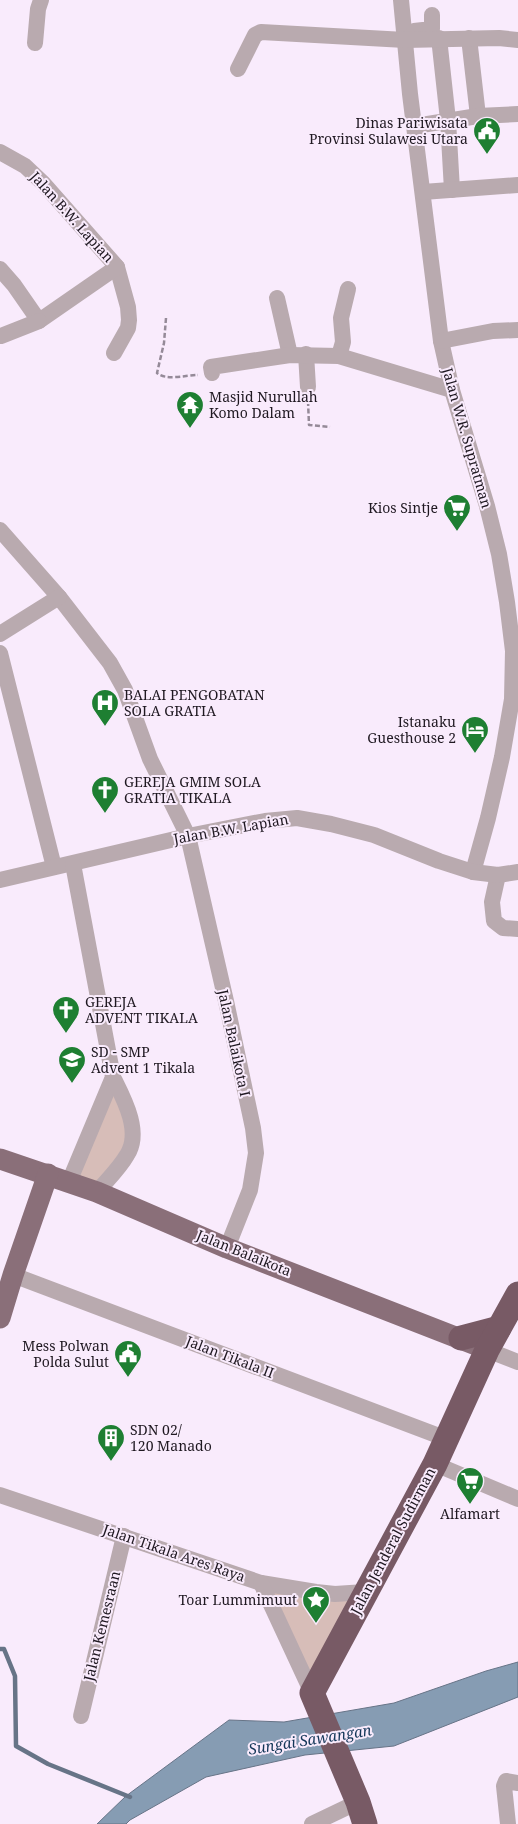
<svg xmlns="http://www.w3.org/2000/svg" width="518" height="1824" font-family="'Noto Serif',serif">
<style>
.green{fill:#d7bdb8}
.water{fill:#869cb3;stroke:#677487}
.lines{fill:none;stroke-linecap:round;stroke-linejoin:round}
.stream{stroke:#677487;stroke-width:4.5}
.path{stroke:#958a98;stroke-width:2.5;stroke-dasharray:5 2.5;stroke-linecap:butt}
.minor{stroke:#b9aaaf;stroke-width:16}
.major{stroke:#8a6f79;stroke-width:21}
.highway{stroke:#785a65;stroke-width:25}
.labels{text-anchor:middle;stroke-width:4;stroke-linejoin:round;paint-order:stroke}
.poi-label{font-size:14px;fill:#1f1821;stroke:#f9ebfc;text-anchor:start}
.street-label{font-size:14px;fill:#1f1821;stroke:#f9ebfc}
.water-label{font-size:15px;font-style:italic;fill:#133658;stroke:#f9ebfc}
</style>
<rect width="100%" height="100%" fill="#f9ebfc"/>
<!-- green -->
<g class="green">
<path d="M113,1082L131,1135L97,1188L77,1183Z"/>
<path d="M266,1586L361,1594L312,1686Z"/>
</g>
<!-- water -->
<path class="water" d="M518,1662V1697L394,1746L305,1755L206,1777L130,1820L126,1824H97L126,1796L229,1720L284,1722L394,1703L486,1671Z"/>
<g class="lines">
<!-- stream -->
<path class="stream" d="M0,1649H4L15,1676L16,1746L48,1764L130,1797"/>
<!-- path -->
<g class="path">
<path d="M166,318L164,343L157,373C166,381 186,375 198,375"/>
<path d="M308,401L309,425L330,427"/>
</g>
<!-- minor -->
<g class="minor">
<path d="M401,0L410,94L441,341L452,390L487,506L499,554L507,602L513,651L512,699L502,757L488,818L473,872"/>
<path d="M414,31L432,29V15"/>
<path d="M439,38L448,120L452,190"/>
<path d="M469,38L478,116"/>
<path d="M35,43L38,9L41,0"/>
<path d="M238,69L255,35L261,32L405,40L499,38L518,40"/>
<path d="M415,126L478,116L518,114"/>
<path d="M0,152L25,166L43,183L117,267L128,307L129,320L128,328L114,353"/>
<path d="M423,192L518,185"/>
<path d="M0,269L14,285L39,321L117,267"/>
<path d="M277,298L290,355"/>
<path d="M1,336L39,321"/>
<path d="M441,341L493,331L518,330"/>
<path d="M306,354L308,387"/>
<path d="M339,356L343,342L341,318L348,289"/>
<path d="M212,373L211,367L290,355L339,356L452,390"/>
<path d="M0,530L59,597L110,663L125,690L150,759L188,836L226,1001L253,1128L256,1153L250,1190L227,1248"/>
<path d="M0,634L59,597"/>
<path d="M0,653L54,867"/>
<path d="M498,875L492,902L494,921L503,928L518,929"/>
<path d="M0,880L188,836L265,821L297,818L331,824L374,835L439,861L473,872L498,875L518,872"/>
<path d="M69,1182L113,1077L73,864"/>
<path d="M97,1192C107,1180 119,1169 127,1155C142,1132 124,1099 113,1077"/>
<path d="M13,1275L447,1439"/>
<path d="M487,1350L518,1362"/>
<path d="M435,1464L518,1499"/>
<path d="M0,1495L261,1583L316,1592L335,1594L365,1592"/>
<path d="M261,1583L312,1693"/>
<path d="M81,1716L124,1536"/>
<path d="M312,1824L358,1802"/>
<path d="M508,1824L504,1786L506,1781L518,1783"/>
</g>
<!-- major -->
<g class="major">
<path d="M0,1159L97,1192L227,1248L476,1345"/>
<path d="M0,1318L13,1275L48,1174"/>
</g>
<!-- highway -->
<g class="highway">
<path d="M461,1338L499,1328"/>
<path d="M365,1824L358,1802L312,1693L435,1464L487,1350L518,1294"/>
</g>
</g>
<!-- icons -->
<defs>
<symbol id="civic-pin" viewBox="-11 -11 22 30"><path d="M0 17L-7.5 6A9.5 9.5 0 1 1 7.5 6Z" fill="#1e7f32" stroke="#f9ebfc"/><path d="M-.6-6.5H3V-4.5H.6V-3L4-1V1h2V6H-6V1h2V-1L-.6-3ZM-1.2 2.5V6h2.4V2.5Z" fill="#fff"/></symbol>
<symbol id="temple-pin" viewBox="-11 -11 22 30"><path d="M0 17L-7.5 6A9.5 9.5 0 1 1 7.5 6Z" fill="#1e7f32" stroke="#f9ebfc"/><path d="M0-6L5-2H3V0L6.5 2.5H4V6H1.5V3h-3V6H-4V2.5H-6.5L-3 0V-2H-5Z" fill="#fff"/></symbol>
<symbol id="supermarket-pin" viewBox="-11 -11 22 30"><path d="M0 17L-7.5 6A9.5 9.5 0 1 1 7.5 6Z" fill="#1e7f32" stroke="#f9ebfc"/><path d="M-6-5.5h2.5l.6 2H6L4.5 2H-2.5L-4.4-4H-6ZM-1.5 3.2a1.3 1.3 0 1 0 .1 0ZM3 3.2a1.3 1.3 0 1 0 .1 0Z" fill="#fff"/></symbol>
<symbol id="hospital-pin" viewBox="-11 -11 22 30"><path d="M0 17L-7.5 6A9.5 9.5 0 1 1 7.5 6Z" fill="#1e7f32" stroke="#f9ebfc"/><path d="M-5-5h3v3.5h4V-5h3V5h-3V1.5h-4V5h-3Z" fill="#fff"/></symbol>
<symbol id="hotel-pin" viewBox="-11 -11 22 30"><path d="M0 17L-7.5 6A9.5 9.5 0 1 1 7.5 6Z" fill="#1e7f32" stroke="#f9ebfc"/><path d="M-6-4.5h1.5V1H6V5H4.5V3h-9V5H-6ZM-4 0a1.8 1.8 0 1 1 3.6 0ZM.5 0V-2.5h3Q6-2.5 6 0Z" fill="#fff"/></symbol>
<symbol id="church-pin" viewBox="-11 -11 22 30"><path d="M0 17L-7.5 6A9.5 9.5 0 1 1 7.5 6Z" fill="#1e7f32" stroke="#f9ebfc"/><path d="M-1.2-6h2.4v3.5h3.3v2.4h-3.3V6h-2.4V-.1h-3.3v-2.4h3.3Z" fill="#fff"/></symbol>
<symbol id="school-pin" viewBox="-11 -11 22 30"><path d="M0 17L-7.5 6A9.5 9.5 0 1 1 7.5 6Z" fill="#1e7f32" stroke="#f9ebfc"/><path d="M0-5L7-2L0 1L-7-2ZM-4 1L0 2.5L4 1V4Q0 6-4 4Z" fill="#fff"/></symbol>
<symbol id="building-pin" viewBox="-11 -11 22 30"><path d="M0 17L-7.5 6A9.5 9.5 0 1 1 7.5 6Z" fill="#1e7f32" stroke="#f9ebfc"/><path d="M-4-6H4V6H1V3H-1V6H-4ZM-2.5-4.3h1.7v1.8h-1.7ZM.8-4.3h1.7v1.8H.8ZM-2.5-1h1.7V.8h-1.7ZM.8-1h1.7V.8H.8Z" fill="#fff"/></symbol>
<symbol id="sight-pin" viewBox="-11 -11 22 30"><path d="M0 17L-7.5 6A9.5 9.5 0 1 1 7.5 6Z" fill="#1e7f32" stroke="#f9ebfc"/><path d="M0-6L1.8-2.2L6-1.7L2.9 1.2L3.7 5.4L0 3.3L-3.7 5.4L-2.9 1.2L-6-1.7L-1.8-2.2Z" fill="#fff"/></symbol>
</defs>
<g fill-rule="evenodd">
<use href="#civic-pin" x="471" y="115" width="32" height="43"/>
<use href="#temple-pin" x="174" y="389" width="32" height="43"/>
<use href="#supermarket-pin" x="441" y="492" width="32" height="43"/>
<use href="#hospital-pin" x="89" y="687" width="32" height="43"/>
<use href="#hotel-pin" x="459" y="714" width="32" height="43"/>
<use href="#church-pin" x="89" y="774" width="32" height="43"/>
<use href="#church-pin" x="50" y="994" width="32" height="43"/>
<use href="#school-pin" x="56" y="1044" width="32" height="43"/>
<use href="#civic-pin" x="112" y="1338" width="32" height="43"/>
<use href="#building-pin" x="95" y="1422" width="32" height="43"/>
<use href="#supermarket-pin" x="454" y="1465" width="32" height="43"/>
<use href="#sight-pin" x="300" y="1584" width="32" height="43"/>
</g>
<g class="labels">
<!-- poi labels -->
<g class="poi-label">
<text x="468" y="128" text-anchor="end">Dinas Pariwisata<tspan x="468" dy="16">Provinsi Sulawesi Utara</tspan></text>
<text x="209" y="402">Masjid Nurullah<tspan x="209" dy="16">Komo Dalam</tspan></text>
<text x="438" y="513" text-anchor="end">Kios Sintje</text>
<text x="124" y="700">BALAI PENGOBATAN<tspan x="124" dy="16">SOLA GRATIA</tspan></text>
<text x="456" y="727" text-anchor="end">Istanaku<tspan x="456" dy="16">Guesthouse 2</tspan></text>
<text x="124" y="787">GEREJA GMIM SOLA<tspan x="124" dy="16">GRATIA TIKALA</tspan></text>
<text x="85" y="1007">GEREJA<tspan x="85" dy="16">ADVENT TIKALA</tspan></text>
<text x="91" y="1057">SD - SMP<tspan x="91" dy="16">Advent 1 Tikala</tspan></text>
<text x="109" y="1351" text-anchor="end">Mess Polwan<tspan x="109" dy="16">Polda Sulut</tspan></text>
<text x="130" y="1435">SDN 02/<tspan x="130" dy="16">120 Manado</tspan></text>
<text x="470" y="1519" text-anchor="middle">Alfamart</text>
<text x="297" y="1605" text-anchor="end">Toar Lummimuut</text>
</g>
<!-- street labels -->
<g class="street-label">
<text transform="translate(72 217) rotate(48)" y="5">Jalan B.W. Lapian</text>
<text transform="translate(467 438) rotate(74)" y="5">Jalan W.R. Supratman</text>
<text transform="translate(231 829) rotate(-10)" y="5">Jalan B.W. Lapian</text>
<text transform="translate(234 1043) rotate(78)" y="5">Jalan Balaikota I</text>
<text transform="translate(244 1253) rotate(22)" y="5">Jalan Balaikota</text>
<text transform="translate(230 1357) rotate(21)" y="5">Jalan Tikala II</text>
<text transform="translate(393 1541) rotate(-62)" y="5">Jalan Jenderal Sudirman</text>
<text transform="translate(174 1553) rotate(19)" y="5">Jalan Tikala Ares Raya</text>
<text transform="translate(102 1626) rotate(-76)" y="5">Jalan Kemesraan</text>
</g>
<!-- water labels -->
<g class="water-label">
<text transform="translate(310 1740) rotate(-9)" y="5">Sungai Sawangan</text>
</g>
</g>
</svg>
